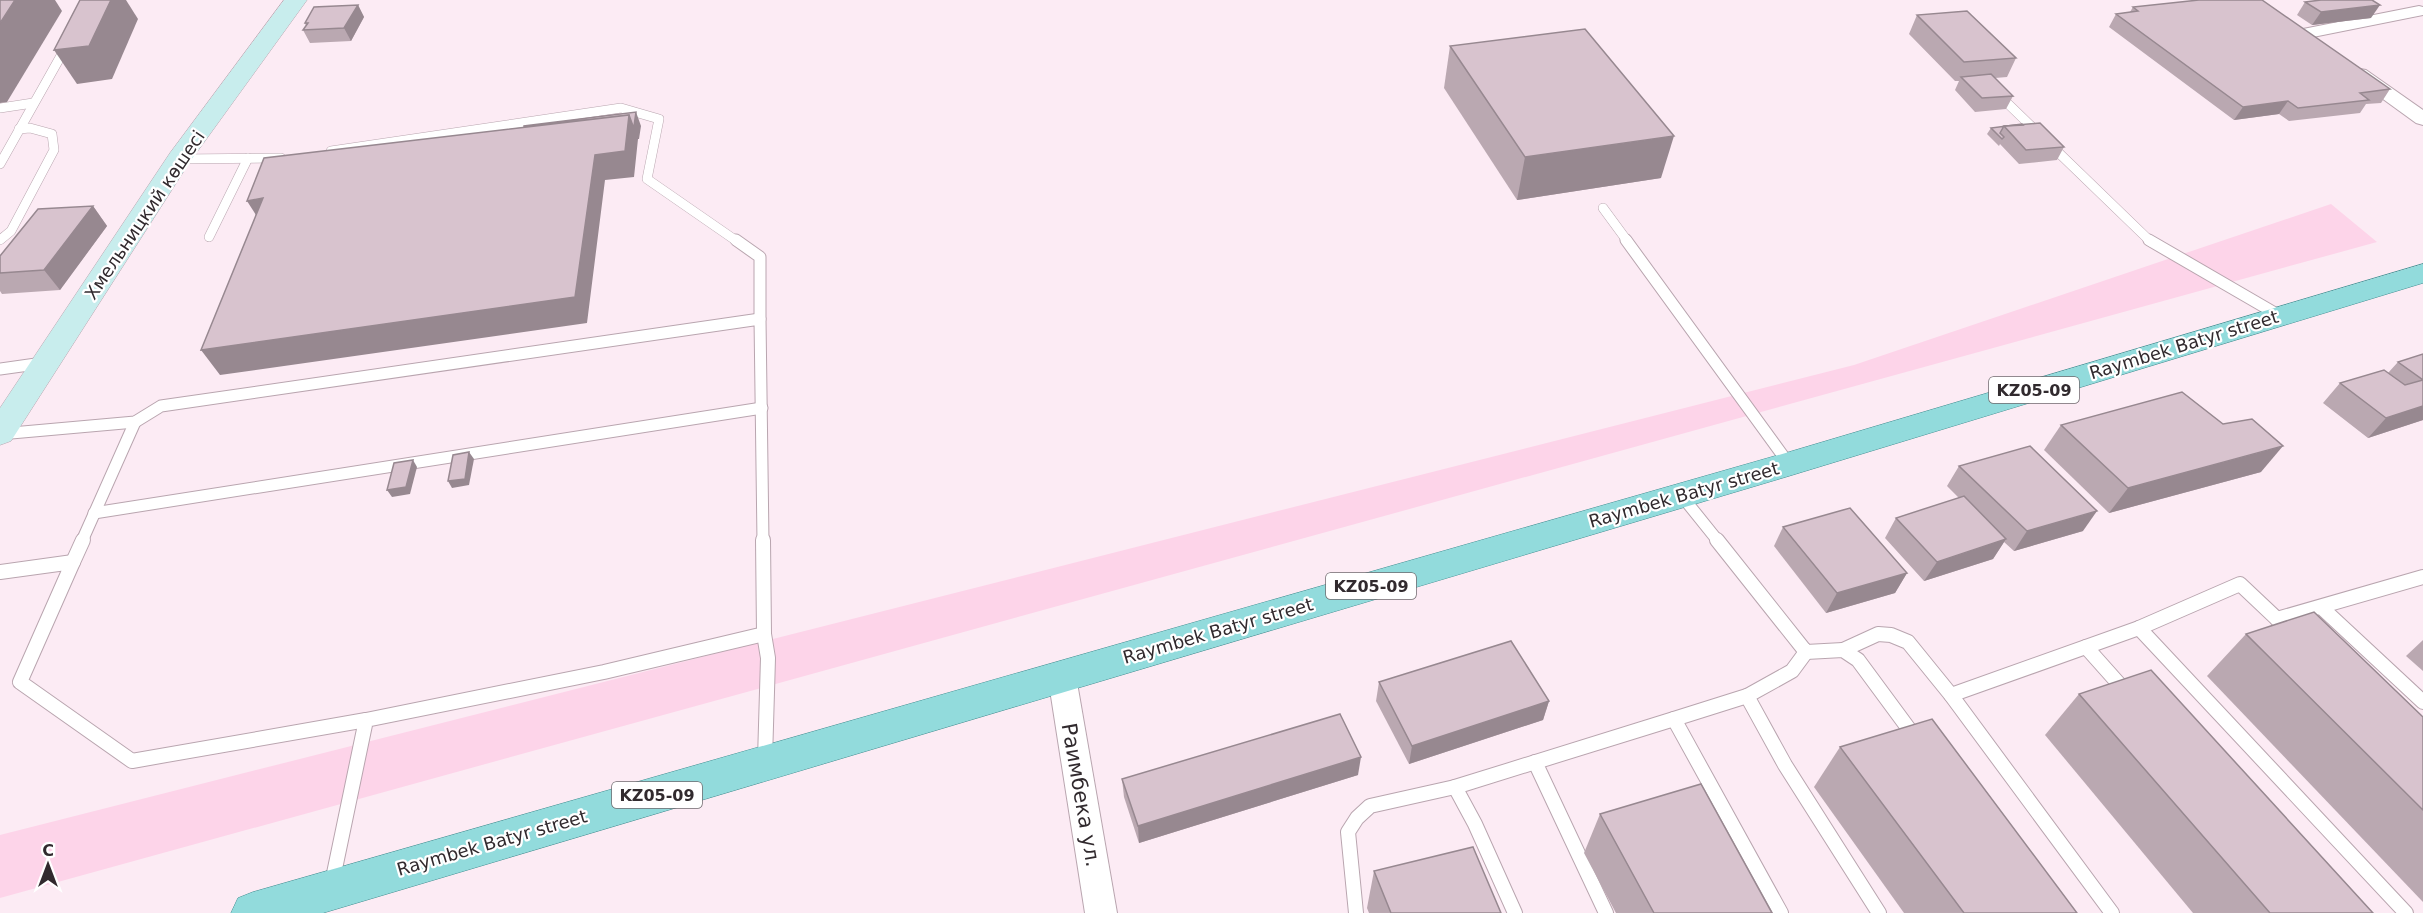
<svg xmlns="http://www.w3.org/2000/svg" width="2423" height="913" font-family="'DejaVu Sans',sans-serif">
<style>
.green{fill:#fdd4e9}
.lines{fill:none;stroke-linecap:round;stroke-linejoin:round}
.lane-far2-casing{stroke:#b9a5af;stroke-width:10}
.lane-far1-casing{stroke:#b9a5af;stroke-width:13}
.lane-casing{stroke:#b9a5af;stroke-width:16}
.street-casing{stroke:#b9a5af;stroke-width:2}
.secondary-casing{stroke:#b9a5af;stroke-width:1}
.primary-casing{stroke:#418d90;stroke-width:1}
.lane-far2{stroke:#fff;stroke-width:9}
.lane-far1{stroke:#fff;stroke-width:11}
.lane{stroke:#fff;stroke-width:14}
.street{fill:#fff;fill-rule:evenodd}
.secondary{fill:#c8eded;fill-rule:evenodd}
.primary{fill:#92dbdc;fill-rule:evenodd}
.wall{fill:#baa8b1}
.shaded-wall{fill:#978890}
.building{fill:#d8c3ce;stroke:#978890;stroke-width:1.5}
.labels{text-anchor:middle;stroke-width:4.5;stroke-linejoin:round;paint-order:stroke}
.shield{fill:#fff;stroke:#6f6a6d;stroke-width:1.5}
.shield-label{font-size:16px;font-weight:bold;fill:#312a2e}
.street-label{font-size:18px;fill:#312a2e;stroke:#fff}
.near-street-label{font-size:21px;fill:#312a2e;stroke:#fff}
</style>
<rect width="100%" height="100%" fill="#fcebf4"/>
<!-- green -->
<path class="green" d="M2331,204L2377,242L0,898V835L1854,365Z"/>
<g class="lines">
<defs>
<g id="lane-far2">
<path d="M2001,97L2151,242"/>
<path d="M0,108L33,103"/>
<path d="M331,151L621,108L659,119L647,179L738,242"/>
<path d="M179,159L281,158"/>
<path d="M0,164L67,45"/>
<path d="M1603,208L1628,242"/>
<path d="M209,237L248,158"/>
<path d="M0,240L11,231L54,150L52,134L30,128L19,129"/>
</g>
<g id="lane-far1">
<path d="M736,240L760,257V319"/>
<path d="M1626,240L1789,464"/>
<path d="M2149,240L2280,316"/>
<path d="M0,369L43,363"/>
<path d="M0,434L135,422L161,406L760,319L763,541"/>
<path d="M1681,495L1718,541"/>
<path d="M94,513L762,408"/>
<path d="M82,541L135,422"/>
</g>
<g id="lane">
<path d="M1717,540L1806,652L1843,650L1858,660L1917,740"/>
<path d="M73,562L83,540"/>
<path d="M0,572L73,562L20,682L132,761L366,720"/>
<path d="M2321,607L2423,702"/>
<path d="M2277,619L2423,577"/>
<path d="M2139,628L2406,913"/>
<path d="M764,634L768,658L765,759"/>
<path d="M2086,647L2127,693"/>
<path d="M1843,650L1878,634L1891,635L1908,642L1951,695L2112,913"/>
<path d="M1806,652L1792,671L1747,696L1785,765L1879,913"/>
<path d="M1951,695L2139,628L2240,584L2293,634"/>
<path d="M1747,696L1674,719L1781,913"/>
<path d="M1535,762L1606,913"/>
<path d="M332,883L366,720L604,672L764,634L763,540"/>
<path d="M1356,913L1348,832L1357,818L1370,806L1455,787"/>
<path d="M1515,913L1475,824L1455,787L1674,719"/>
</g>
<g id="street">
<path d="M2419,6L2423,7V15L2303,39L2297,38L2294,34L2297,30L2303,29Z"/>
<path d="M2360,69L2366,70L2423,110V125L2416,123L2354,78L2351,74L2354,70Z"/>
<path d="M1062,665L1072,669L1076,677L1117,913H1085L1048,677L1052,669Z"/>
</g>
<path id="secondary" d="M284,0H307L189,163L11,441L0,445V408L170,153Z"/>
<path id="primary" d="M2423,264V283L1789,476L323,913H231L238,898L253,892L1789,452Z"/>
</defs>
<!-- lane-far2 casing -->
<use href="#lane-far2" class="lane-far2-casing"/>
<!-- lane-far1 casing -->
<use href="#lane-far1" class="lane-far1-casing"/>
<!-- lane casing -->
<use href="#lane" class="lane-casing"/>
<!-- street casing -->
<use href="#street" class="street-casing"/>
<!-- secondary casing -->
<use href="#secondary" class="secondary-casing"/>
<!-- primary casing -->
<use href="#primary" class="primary-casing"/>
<!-- lane-far2 -->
<use href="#lane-far2" class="lane-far2"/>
<!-- lane-far1 -->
<use href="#lane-far1" class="lane-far1"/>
<!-- lane -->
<use href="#lane" class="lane"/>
<!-- street -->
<use href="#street" class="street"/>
<!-- secondary -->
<use href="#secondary" class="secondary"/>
<!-- primary -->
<use href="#primary" class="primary"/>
</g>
<!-- wall -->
<g class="wall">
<path d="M2305,2L2371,18L2312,25L2297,15Z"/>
<path d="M358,5L364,17L351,41L310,43L303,30L306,26L305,23Z"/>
<path d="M2133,7L2390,89L2381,103L2366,104L2360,113L2289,121L2279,114L2234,120L2109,27L2116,14L2130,12Z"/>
<path d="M1917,15L2016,58L2007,77L1995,78L2013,96L2006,109L1975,112L1955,90L1959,81H1955L1909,34Z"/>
<path d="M1450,46L1661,178L1517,200L1444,88Z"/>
<path d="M2022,124L2064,147L2057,160L2019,164L2000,144L1999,146L1987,134L1991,128Z"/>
<path d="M93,206L107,226L60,290L2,294L0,291V256Z"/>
<path d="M2423,354V420L2368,438L2323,403L2340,383L2388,373L2398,362Z"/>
<path d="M2061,425L2261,472L2109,513L2044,450Z"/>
<path d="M1959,466L2083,531L2014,551L2004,542L1993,559L1924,581L1885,538L1896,518L1959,498L1947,486Z"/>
<path d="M1783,527L1907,573L1895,593L1826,613L1774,546Z"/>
<path d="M2246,634L2423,717V902L2207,676Z"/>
<path d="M2423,640V671L2406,656Z"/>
<path d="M1379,682L1549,701L1543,720L1409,764L1376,701Z"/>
<path d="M2079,694L2373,913H2193L2045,735Z"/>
<path d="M1840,747L2077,913H1904L1814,787Z"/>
<path d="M1358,775L1139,843L1124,797L1122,779Z"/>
<path d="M1600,814L1772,913H1616L1584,853Z"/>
<path d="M1374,871L1501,913H1369L1367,908Z"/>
</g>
<!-- shaded-wall -->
<g class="shaded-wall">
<path d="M15,0H55L62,11L7,102L0,103V23Z"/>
<path d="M111,0H126L138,19L112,79L77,84L54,50Z"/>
<path d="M358,5L364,17L351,41L344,28Z"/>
<path d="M2380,5L2371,18L2312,25L2321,12Z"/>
<path d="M2288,101L2279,114L2234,120L2243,107Z"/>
<path d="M636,112L641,126L639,139H638L634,177L605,180L587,323L220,375L201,350L595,155L629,115Z"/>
<path d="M1674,136L1661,178L1517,200L1525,157Z"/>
<path d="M263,198V226L247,201Z"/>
<path d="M93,206L107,226L60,290L44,270Z"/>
<path d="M2423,406V420L2368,438L2386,418Z"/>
<path d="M2283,446L2261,472L2109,513L2128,488Z"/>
<path d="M469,452L474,459L469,485L452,488L448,481Z"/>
<path d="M413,460L417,467L410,494L392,497L387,490Z"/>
<path d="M2097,511L2083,531L2014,551L2027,531Z"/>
<path d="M2006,539L1993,559L1924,581L1937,562Z"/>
<path d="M1907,573L1895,593L1826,613L1837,593Z"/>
<path d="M1549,701L1543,720L1409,764L1412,746Z"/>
<path d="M1361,757L1358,775L1139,843L1138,826Z"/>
</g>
<!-- building -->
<g class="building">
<path d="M0,0H15L0,23Z"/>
<path d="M80,0H111L89,46L54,50Z"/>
<path d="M2199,0H2262L2390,89L2360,93L2369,100L2298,108L2288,101L2243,107L2116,14L2138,11L2133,7Z"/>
<path d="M2321,0H2372L2380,5L2321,12L2305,2Z"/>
<path d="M358,5L344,28L303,30L308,23H305L314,7Z"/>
<path d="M1967,11L2016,58L1964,62L1917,15Z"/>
<path d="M1585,29L1674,136L1525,157L1450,46Z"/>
<path d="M1991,74L2013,96L1982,98L1961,77Z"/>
<path d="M636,112L634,126H633L629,115L524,127V126Z"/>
<path d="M629,115L625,151L595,155L575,297L201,350L263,198L247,201L264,158Z"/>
<path d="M2040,123L2064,147L2026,150L2004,126Z"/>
<path d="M2022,124L2023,125L2004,126L2000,133L2004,137L2002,139L1991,128Z"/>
<path d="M93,206L44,270L0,273V256L38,209Z"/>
<path d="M2423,354V406L2386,418L2340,383L2384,370L2405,385L2423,380L2398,362Z"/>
<path d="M2182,392L2223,424L2252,419L2283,446L2128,488L2061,425Z"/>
<path d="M2030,446L2097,511L2027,531L1959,466Z"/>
<path d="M469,452L465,479L448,481L453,455Z"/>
<path d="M413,460L406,487L387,490L394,463Z"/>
<path d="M1964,496L2006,539L1937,562L1896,518Z"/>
<path d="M1850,508L1907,573L1837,593L1783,527Z"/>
<path d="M2314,612L2423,717V810L2246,634Z"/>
<path d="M1511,641L1549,701L1412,746L1379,682Z"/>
<path d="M2151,670L2373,913H2270L2079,694Z"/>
<path d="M1340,714L1361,757L1138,826L1122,779Z"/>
<path d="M1932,719L2077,913H1964L1840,747Z"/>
<path d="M1701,784L1772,913H1654L1600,814Z"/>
<path d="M1473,847L1501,913H1391L1374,871Z"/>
</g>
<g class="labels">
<!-- shield labels -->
<g class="shield">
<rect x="1989" y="377" width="90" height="26" rx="4.5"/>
<rect x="1326" y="573" width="90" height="26" rx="4.5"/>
<rect x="612" y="782" width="90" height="26" rx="4.5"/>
</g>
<g class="shield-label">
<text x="2034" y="396">KZ05-09</text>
<text x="1371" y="592">KZ05-09</text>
<text x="657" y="801">KZ05-09</text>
</g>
<!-- street labels -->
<g class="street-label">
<text transform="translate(145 215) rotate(-56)" y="6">Хмельницкий көшесі</text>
<text transform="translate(2184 345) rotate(-17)" y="6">Raymbek Batyr street</text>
<text transform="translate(1684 495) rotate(-16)" y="6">Raymbek Batyr street</text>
<text transform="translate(1218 631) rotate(-16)" y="6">Raymbek Batyr street</text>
<text transform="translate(492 843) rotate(-16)" y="6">Raymbek Batyr street</text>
</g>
<!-- near-street labels -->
<g class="near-street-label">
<text transform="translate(1081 795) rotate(80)" y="7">Раимбека ул.</text>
</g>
</g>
<!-- north arrow -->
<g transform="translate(48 865)" stroke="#ffffff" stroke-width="4.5" paint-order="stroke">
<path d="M0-4.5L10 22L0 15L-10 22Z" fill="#312a2e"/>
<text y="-9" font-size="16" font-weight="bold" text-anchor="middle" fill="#312a2e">С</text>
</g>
</svg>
